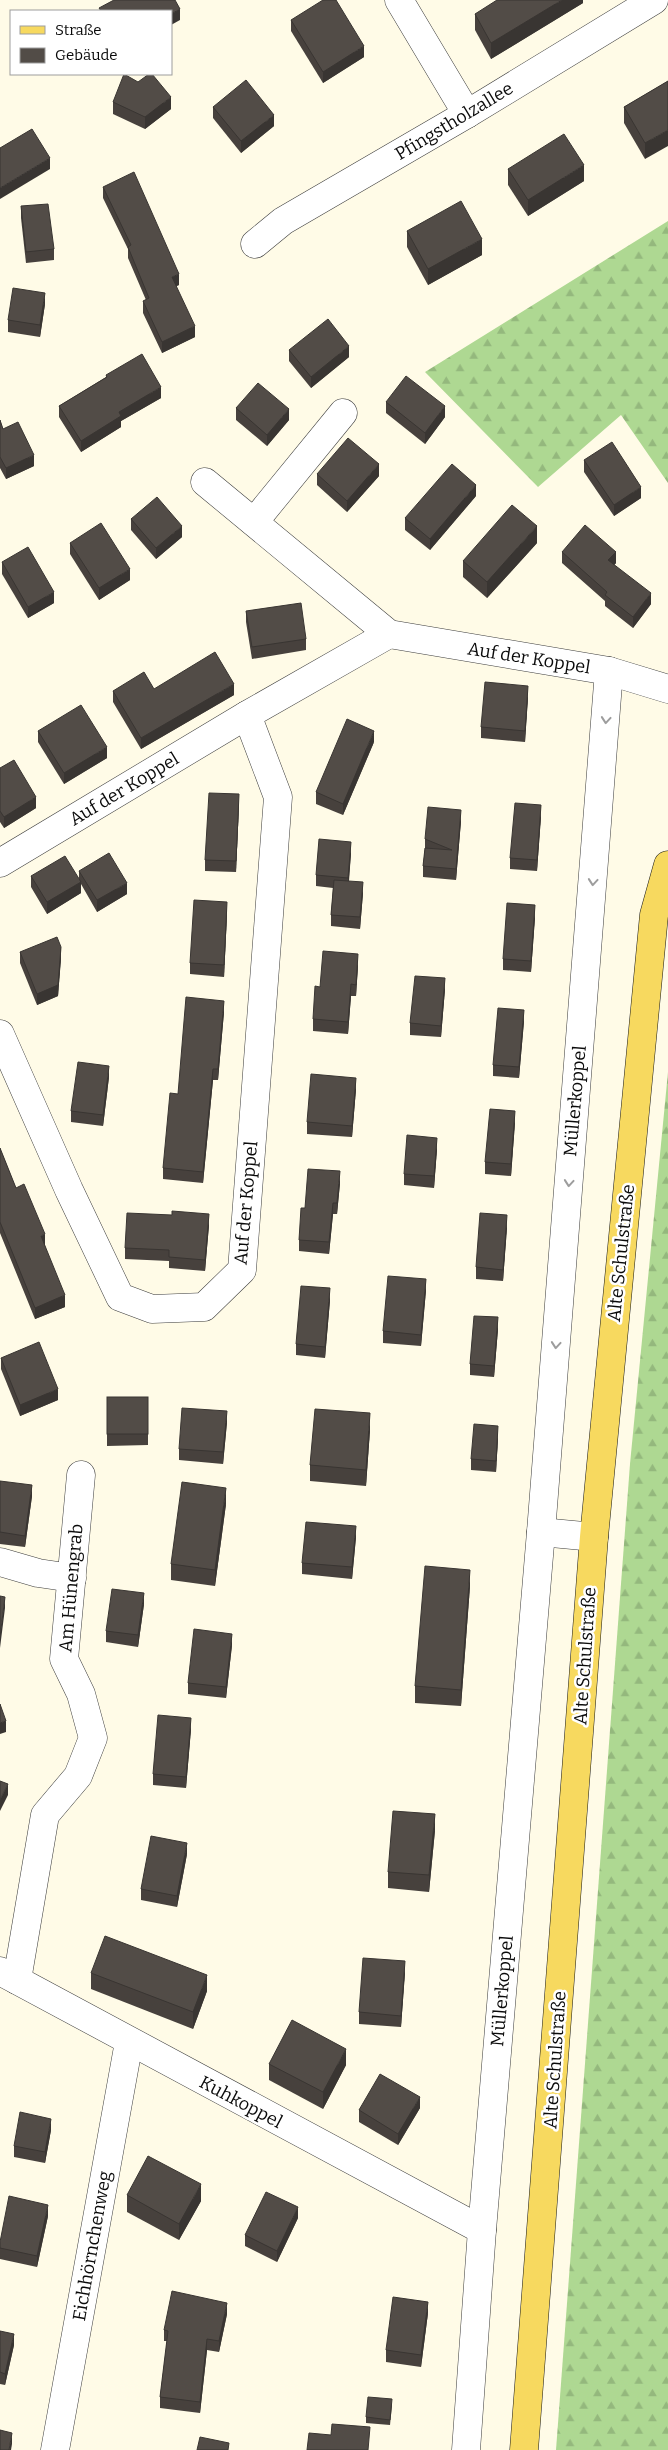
<svg xmlns="http://www.w3.org/2000/svg" width="668" height="2450" font-family="Bitter,serif">
<style>
.forest{fill:url(#forest-firs)}
.lines{fill:none;stroke-linecap:round;stroke-linejoin:round}
.minor-casing{stroke:#3d3d3d;stroke-width:29}
.major-casing{stroke:#1b1b1b;stroke-width:29}
.minor{stroke:#fff;stroke-width:28}
.major{stroke:#f7d95f;stroke-width:28}
.wall{fill:#47413d}
.shaded-wall{fill:#393532}
.building{fill:#524c47;stroke:#393532}
.oneway{stroke:#9d9d9d}
.labels{text-anchor:middle;stroke-width:5;stroke-linejoin:round;paint-order:stroke}
.street-label{font-size:18px;fill:#0a0a0a;stroke:#fff}
</style>
<defs>
<pattern id="forest-firs" width="22" height="20" patternUnits="userSpaceOnUse" patternTransform="scale(1.25)"><rect width="22" height="20" fill="#aed892"/><path d="M5 1l3.5 6h-7zM16 11l3.5 6h-7z" fill="#94b87d"/></pattern>
</defs>
<rect width="100%" height="100%" fill="#fffbe7"/>
<!-- forest -->
<g class="forest">
<path d="M668,221V483L621,415L538,487L425,372Z"/>
<path d="M668,1072V2450H556L630,1464Z"/>
</g>
<g class="lines">
<defs>
<g id="minor">
<path d="M399,0L467,114"/>
<path d="M255,244L283,221L467,114L654,0"/>
<path d="M205,482L389,634L609,671L668,689"/>
<path d="M254,522L343,413"/>
<path d="M0,863L247,715L389,634"/>
<path d="M0,1034L69,1190L120,1297L152,1309L204,1307L242,1270L278,797L247,715"/>
<path d="M541,1532L594,1537"/>
<path d="M0,1562L38,1573L72,1578"/>
<path d="M0,1971L482,2230"/>
<path d="M17,1980L45,1815L78,1776L93,1738L81,1694L64,1659L81,1475"/>
<path d="M55,2450L129,2042"/>
<path d="M466,2450L482,2230L541,1532L609,671"/>
</g>
<path id="major" d="M524,2450L594,1537L654,915L668,865"/>
</defs>
<!-- minor casing -->
<use href="#minor" class="minor-casing"/>
<!-- major casing -->
<use href="#major" class="major-casing"/>
<!-- minor -->
<use href="#minor" class="minor"/>
<!-- major -->
<use href="#major" class="major"/>
</g>
<!-- wall -->
<g class="wall">
<path d="M583,0V3L491,59L475,30V14Z"/>
<path d="M291,20L364,57L323,83L291,31Z"/>
<path d="M668,81L645,159L624,123V107Z"/>
<path d="M138,82L171,109L145,129L113,114V102Z"/>
<path d="M213,107L274,126L241,153L213,118Z"/>
<path d="M508,169L584,181L528,216L508,185Z"/>
<path d="M103,187L179,285L176,286L195,337L162,353L143,313V301L146,300L128,258V249L103,198Z"/>
<path d="M21,206L54,249V260L26,263L21,218Z"/>
<path d="M407,231L482,255L428,285L407,247Z"/>
<path d="M45,304L40,337L8,332V320Z"/>
<path d="M289,350L349,357L311,388L289,361Z"/>
<path d="M106,375L161,398L121,421V427L81,452L59,417V406L106,377Z"/>
<path d="M386,402L445,417L425,444L386,413Z"/>
<path d="M236,408L289,420L267,446L236,420Z"/>
<path d="M0,420L3,429L34,466L6,479L0,468Z"/>
<path d="M584,460L641,498L614,516L584,472Z"/>
<path d="M317,474L379,476L347,512L317,485Z"/>
<path d="M476,496L430,550L405,530V518Z"/>
<path d="M131,519L182,537L156,559L131,530Z"/>
<path d="M70,543L130,580L99,600L70,554Z"/>
<path d="M537,543L487,598L463,577V561Z"/>
<path d="M562,552L616,563L614,565L651,604L633,628L605,606V601L562,563Z"/>
<path d="M2,562L54,603L28,618L2,574Z"/>
<path d="M246,611L306,639V650L252,659L246,622Z"/>
<path d="M154,689L234,695L141,749L113,702V691Z"/>
<path d="M528,697L525,742L481,738V727Z"/>
<path d="M38,731L107,758L64,784L38,742Z"/>
<path d="M374,742L343,815L316,804V792Z"/>
<path d="M0,768L36,808L4,828L0,822Z"/>
<path d="M239,805L236,872L205,871V860Z"/>
<path d="M541,816L537,871L510,869V858Z"/>
<path d="M461,821L456,880L423,877V866L425,848V839Z"/>
<path d="M351,853L349,881L363,893L360,929L331,926V915L333,888L316,886V875Z"/>
<path d="M79,871L127,894L97,912L81,884V893L47,914L31,887V876L79,880Z"/>
<path d="M227,914L224,977L190,974V963Z"/>
<path d="M535,917L531,972L503,970V959Z"/>
<path d="M20,952L61,958L58,996L37,1005L20,963Z"/>
<path d="M358,965L356,996H351L348,1034L313,1031V1019L320,987Z"/>
<path d="M445,989L441,1037L410,1035V1023Z"/>
<path d="M224,1012L218,1080H213L203,1183L163,1179V1168L178,1094Z"/>
<path d="M524,1021L519,1078L493,1076V1065Z"/>
<path d="M109,1077L103,1126L71,1122V1111Z"/>
<path d="M356,1089L352,1137L307,1134V1122Z"/>
<path d="M515,1122L511,1176L485,1174V1162Z"/>
<path d="M0,1148L16,1188L45,1246L65,1307L35,1319L0,1233Z"/>
<path d="M437,1149L434,1188L404,1185V1174Z"/>
<path d="M340,1183L337,1214H333L329,1254L299,1251V1240L305,1208Z"/>
<path d="M209,1225L205,1271L169,1268V1261L125,1259V1248Z"/>
<path d="M507,1227L503,1281L476,1279V1267Z"/>
<path d="M426,1290L421,1346L383,1343V1331Z"/>
<path d="M330,1300L325,1358L296,1355V1344Z"/>
<path d="M498,1329L494,1377L470,1375V1364Z"/>
<path d="M1,1358L58,1400L20,1416L1,1369Z"/>
<path d="M107,1397H148V1445L107,1446Z"/>
<path d="M227,1422L223,1464L179,1460V1449Z"/>
<path d="M370,1430L366,1486L310,1481V1465Z"/>
<path d="M498,1438L496,1472L471,1470V1459Z"/>
<path d="M0,1481L32,1496L25,1547L0,1544Z"/>
<path d="M226,1504L215,1586L171,1580V1564Z"/>
<path d="M356,1537L352,1579L302,1574V1563Z"/>
<path d="M470,1586L461,1706L415,1703V1686Z"/>
<path d="M144,1604L138,1647L106,1642V1631Z"/>
<path d="M232,1645L226,1698L188,1694V1683Z"/>
<path d="M191,1729L186,1788L153,1785V1774Z"/>
<path d="M435,1830L429,1892L388,1888V1872Z"/>
<path d="M187,1854L177,1907L141,1900V1889Z"/>
<path d="M405,1972L401,2027L359,2024V2012Z"/>
<path d="M91,1973L207,1991L193,2029L91,1989Z"/>
<path d="M269,2064L346,2065L323,2109L269,2080Z"/>
<path d="M420,2108L398,2145L359,2122V2110Z"/>
<path d="M51,2130L45,2163L14,2157V2146Z"/>
<path d="M127,2195L201,2201L179,2240L127,2212Z"/>
<path d="M48,2216L37,2267L0,2259V2242Z"/>
<path d="M298,2218L277,2262L245,2246V2235Z"/>
<path d="M428,2313L421,2367L386,2362V2350Z"/>
<path d="M227,2314L219,2352L207,2350L200,2413L160,2408V2397L167,2341H164V2330Z"/>
<path d="M0,2331L14,2345L5,2385L0,2384Z"/>
<path d="M392,2405L390,2425L366,2423V2417Z"/>
</g>
<!-- shaded-wall -->
<g class="shaded-wall">
<path d="M562,0H583V3L491,59V43Z"/>
<path d="M180,9V20L171,25V14Z"/>
<path d="M364,46V57L323,83V72Z"/>
<path d="M171,97V109L145,129V117Z"/>
<path d="M274,115V126L241,153V141Z"/>
<path d="M668,130V146L645,159V143Z"/>
<path d="M50,158V169L0,199V188Z"/>
<path d="M584,165V181L528,216V200Z"/>
<path d="M482,239V255L428,285V269Z"/>
<path d="M179,274V285L172,288V277Z"/>
<path d="M45,293V304L40,337V325Z"/>
<path d="M195,326V337L162,353V342Z"/>
<path d="M349,346V357L311,388V377Z"/>
<path d="M161,387V398L121,421V427L81,452V441L119,412Z"/>
<path d="M445,406V417L425,444V433Z"/>
<path d="M289,409V420L267,446V435Z"/>
<path d="M34,455V466L6,479V468Z"/>
<path d="M379,464V476L347,512V501Z"/>
<path d="M476,485V496L430,550V539Z"/>
<path d="M641,487V498L614,516V505Z"/>
<path d="M182,526V537L156,559V548Z"/>
<path d="M537,526V543L487,598V582Z"/>
<path d="M616,552V563L608,572V560Z"/>
<path d="M130,569V580L99,600V588Z"/>
<path d="M54,592V603L28,618V607Z"/>
<path d="M651,593V604L633,628V617Z"/>
<path d="M234,684V695L141,749V738Z"/>
<path d="M528,686V697L525,742V731Z"/>
<path d="M374,731V742L343,815V804Z"/>
<path d="M107,747V758L64,784V773Z"/>
<path d="M239,794V805L236,872V861Z"/>
<path d="M36,797V808L4,828V817Z"/>
<path d="M541,805V816L537,871V860Z"/>
<path d="M461,810V821L456,880V869Z"/>
<path d="M351,842V853L348,889V878Z"/>
<path d="M81,882V893L47,914V902Z"/>
<path d="M363,882V893L360,929V917Z"/>
<path d="M127,883V894L97,912V900Z"/>
<path d="M227,902V914L224,977V965Z"/>
<path d="M535,905V917L531,972V961Z"/>
<path d="M61,947V958L58,996L37,1005V994Z"/>
<path d="M358,954V965L356,996V985Z"/>
<path d="M445,978V989L441,1037V1026Z"/>
<path d="M351,984V996L348,1034V1022Z"/>
<path d="M224,1001V1012L218,1080V1069Z"/>
<path d="M524,1010V1021L519,1078V1067Z"/>
<path d="M109,1066V1077L103,1126V1115Z"/>
<path d="M213,1069V1080L203,1183V1172Z"/>
<path d="M356,1078V1089L352,1137V1126Z"/>
<path d="M515,1111V1122L511,1176V1164Z"/>
<path d="M437,1138V1149L434,1188V1176Z"/>
<path d="M340,1171V1183L337,1214V1203Z"/>
<path d="M333,1203V1214L329,1254V1242Z"/>
<path d="M209,1214V1225L205,1271V1260Z"/>
<path d="M507,1215V1227L503,1281V1270Z"/>
<path d="M45,1234V1246L41,1248V1236Z"/>
<path d="M426,1279V1290L421,1346V1335Z"/>
<path d="M330,1288V1300L325,1358V1347Z"/>
<path d="M65,1295V1307L35,1319V1308Z"/>
<path d="M498,1317V1329L494,1377V1366Z"/>
<path d="M58,1389V1400L20,1416V1405Z"/>
<path d="M227,1411V1422L223,1464V1452Z"/>
<path d="M370,1413V1430L366,1486V1470Z"/>
<path d="M498,1426V1438L496,1472V1461Z"/>
<path d="M32,1485V1496L25,1547V1536Z"/>
<path d="M226,1488V1504L215,1586V1570Z"/>
<path d="M356,1526V1537L352,1579V1567Z"/>
<path d="M470,1570V1586L461,1706V1690Z"/>
<path d="M144,1593V1604L138,1647V1635Z"/>
<path d="M5,1597V1608L0,1648V1637Z"/>
<path d="M232,1634V1645L226,1698V1687Z"/>
<path d="M191,1718V1729L186,1788V1777Z"/>
<path d="M6,1721V1732L0,1734V1723Z"/>
<path d="M8,1784V1795L0,1811V1800Z"/>
<path d="M435,1814V1830L429,1892V1875Z"/>
<path d="M187,1843V1854L177,1907V1896Z"/>
<path d="M405,1961V1972L401,2027V2016Z"/>
<path d="M207,1975V1991L193,2029V2012Z"/>
<path d="M346,2049V2065L323,2109V2092Z"/>
<path d="M420,2097V2108L398,2145V2134Z"/>
<path d="M51,2119V2130L45,2163V2152Z"/>
<path d="M201,2184V2201L179,2240V2224Z"/>
<path d="M48,2205V2216L37,2267V2256Z"/>
<path d="M298,2207V2218L277,2262V2251Z"/>
<path d="M428,2302V2313L421,2367V2355Z"/>
<path d="M227,2303V2314L219,2352V2341Z"/>
<path d="M14,2334V2345L5,2385V2374Z"/>
<path d="M207,2339V2350L200,2413V2402Z"/>
<path d="M12,2433V2444L11,2450H9Z"/>
</g>
<!-- building -->
<g class="building">
<path d="M114,0H175L180,9L171,14V11H101L99,8Z"/>
<path d="M323,0H336L364,46L323,72L291,20Z"/>
<path d="M497,0H562L491,43L475,14Z"/>
<path d="M124,74L138,82L149,74H152L171,97L145,117L113,102Z"/>
<path d="M246,80L274,115L241,141L213,107Z"/>
<path d="M668,81V130L645,143L624,107Z"/>
<path d="M32,129L50,158L0,188V148Z"/>
<path d="M564,134L584,165L528,200L508,169Z"/>
<path d="M134,172L179,274L172,277L195,326L162,342L143,301L149,298L128,247L131,245L103,187Z"/>
<path d="M461,201L482,239L428,269L407,231Z"/>
<path d="M48,204L54,249L26,252L21,206Z"/>
<path d="M13,288L45,293L40,325L8,320Z"/>
<path d="M328,319L349,346L311,377L289,350Z"/>
<path d="M142,354L161,387L119,412L121,416L81,441L59,406L107,377L106,375Z"/>
<path d="M406,376L445,406L425,433L386,402Z"/>
<path d="M258,383L289,409L267,435L236,408Z"/>
<path d="M0,420L3,429L18,422L34,455L6,468L0,457Z"/>
<path d="M348,438L379,464L347,501L317,474Z"/>
<path d="M612,442L641,487L614,505L584,460Z"/>
<path d="M452,464L476,485L430,539L405,518Z"/>
<path d="M157,497L182,526L156,548L131,519Z"/>
<path d="M512,505L537,526L487,582L463,561Z"/>
<path d="M101,523L130,569L99,588L70,543Z"/>
<path d="M585,525L616,552L608,560L651,593L633,617L605,595L607,592L562,552Z"/>
<path d="M28,547L54,592L28,607L2,562Z"/>
<path d="M301,603L306,639L252,647L246,611Z"/>
<path d="M215,652L234,684L141,738L113,691L144,672L154,689Z"/>
<path d="M485,682L528,686L525,731L481,727Z"/>
<path d="M81,705L107,747L64,773L38,731Z"/>
<path d="M347,719L374,731L343,804L316,792Z"/>
<path d="M14,760L36,797L4,817L0,811V768Z"/>
<path d="M209,793L239,794L236,861L205,860Z"/>
<path d="M515,803L541,805L537,860L510,858Z"/>
<path d="M428,807L461,810L456,869L423,866L425,848L452,850L425,839Z"/>
<path d="M319,839L351,842L348,878L316,875Z"/>
<path d="M109,853L127,883L97,900L79,871Z"/>
<path d="M65,856L81,882L47,902L31,876Z"/>
<path d="M334,880L363,882L360,917L331,915Z"/>
<path d="M194,900L227,902L224,965L190,963Z"/>
<path d="M507,903L535,905L531,961L503,959Z"/>
<path d="M57,937L61,947L58,985L37,994L20,952Z"/>
<path d="M323,951L358,954L356,985L351,984L348,1022L313,1019L315,986L320,987Z"/>
<path d="M415,976L445,978L441,1026L410,1023Z"/>
<path d="M186,997L224,1001L218,1069H213L203,1172L163,1168L170,1093L178,1094Z"/>
<path d="M498,1008L524,1010L519,1067L493,1065Z"/>
<path d="M78,1062L109,1066L103,1115L71,1111Z"/>
<path d="M311,1074L356,1078L352,1126L307,1122Z"/>
<path d="M490,1109L515,1111L511,1164L485,1162Z"/>
<path d="M407,1135L437,1138L434,1176L404,1174Z"/>
<path d="M0,1148L16,1188L24,1184L45,1234L41,1236L65,1295L35,1308L0,1222Z"/>
<path d="M308,1169L340,1171L337,1203H333L329,1242L299,1240L301,1208H305Z"/>
<path d="M172,1211L209,1214L205,1260L169,1257V1250L125,1248L127,1213L172,1215Z"/>
<path d="M480,1213L507,1215L503,1270L476,1267Z"/>
<path d="M388,1276L426,1279L421,1335L383,1331Z"/>
<path d="M301,1286L330,1288L325,1347L296,1344Z"/>
<path d="M474,1316L498,1317L494,1366L470,1364Z"/>
<path d="M39,1342L58,1389L20,1405L1,1358Z"/>
<rect x="107" y="1397" width="41" height="37"/>
<path d="M182,1408L227,1411L223,1452L179,1449Z"/>
<path d="M315,1409L370,1413L366,1470L310,1465Z"/>
<path d="M474,1424L498,1426L496,1461L471,1459Z"/>
<path d="M0,1481L32,1485L25,1536L0,1532Z"/>
<path d="M182,1482L226,1488L215,1570L171,1564Z"/>
<path d="M306,1522L356,1526L352,1567L302,1563Z"/>
<path d="M425,1566L470,1570L461,1690L415,1686Z"/>
<path d="M112,1589L144,1593L138,1635L106,1631Z"/>
<path d="M0,1596L5,1597L0,1637Z"/>
<path d="M194,1629L232,1634L226,1687L188,1683Z"/>
<path d="M0,1704L6,1721L0,1723Z"/>
<path d="M158,1715L191,1718L186,1777L153,1774Z"/>
<path d="M0,1781L8,1784L0,1800Z"/>
<path d="M393,1811L435,1814L429,1875L388,1872Z"/>
<path d="M151,1836L187,1843L177,1896L141,1889Z"/>
<path d="M105,1936L207,1975L193,2012L91,1973Z"/>
<path d="M363,1958L405,1961L401,2016L359,2012Z"/>
<path d="M292,2020L346,2049L323,2092L269,2064Z"/>
<path d="M380,2074L420,2097L398,2134L359,2110Z"/>
<path d="M20,2112L51,2119L45,2152L14,2146Z"/>
<path d="M148,2156L201,2184L179,2224L127,2195Z"/>
<path d="M266,2192L298,2207L277,2251L245,2235Z"/>
<path d="M9,2196L48,2205L37,2256L0,2248V2242Z"/>
<path d="M172,2291L227,2303L219,2341L207,2339L200,2402L160,2397L168,2331L164,2330Z"/>
<path d="M393,2297L428,2302L421,2355L386,2350Z"/>
<path d="M0,2331L14,2334L5,2374L0,2372Z"/>
<path d="M368,2397L392,2399L390,2420L366,2417Z"/>
<path d="M332,2424L370,2427L368,2450H307L309,2433L331,2435Z"/>
<path d="M0,2430L12,2433L9,2450H0Z"/>
<path d="M200,2437L229,2443L228,2450H197Z"/>
</g>
<!-- one-way arrows -->
<defs><path id="oneway-chevron" d="M-2-3.5L2.5 0L-2 3.5" fill="none" stroke-width="1.6" stroke-linecap="round" stroke-linejoin="round" transform="scale(1.25)"/></defs>
<g class="oneway">
<use href="#oneway-chevron" transform="translate(606 720) rotate(95)"/>
<use href="#oneway-chevron" transform="translate(593 882) rotate(95)"/>
<use href="#oneway-chevron" transform="translate(569 1183) rotate(95)"/>
<use href="#oneway-chevron" transform="translate(556 1345) rotate(95)"/>
</g>
<g class="labels">
<!-- street labels -->
<g class="street-label">
<text transform="translate(454 121) rotate(-31)" y="6">Pfingstholzallee</text>
<text transform="translate(529 658) rotate(9)" y="6">Auf der Koppel</text>
<text transform="translate(124 789) rotate(-31)" y="6">Auf der Koppel</text>
<text transform="translate(575 1101) rotate(-85)" y="6">Müllerkoppel</text>
<text transform="translate(246 1203) rotate(-85)" y="6">Auf der Koppel</text>
<text transform="translate(621 1253) rotate(-84)" y="6">Alte Schulstraße</text>
<text transform="translate(71 1588) rotate(-85)" y="6">Am Hünengrab</text>
<text transform="translate(585 1656) rotate(-86)" y="6">Alte Schulstraße</text>
<text transform="translate(502 1991) rotate(-85)" y="6">Müllerkoppel</text>
<text transform="translate(555 2060) rotate(-86)" y="6">Alte Schulstraße</text>
<text transform="translate(241 2102) rotate(28)" y="6">Kuhkoppel</text>
<text transform="translate(92 2246) rotate(-80)" y="6">Eichhörnchenweg</text>
</g>
</g>
<!-- legend -->
<rect x="10" y="10" width="162" height="65" fill="#ffffff" stroke="#9d9d9d"/>
<rect x="20" y="26" width="25" height="8" fill="#f7d95f" stroke="#9d9d9d"/>
<text x="55" y="35" font-size="15" fill="#0a0a0a">Straße</text>
<rect x="20" y="48" width="25" height="15" fill="#524c47" stroke="#9d9d9d"/>
<text x="55" y="60" font-size="15" fill="#0a0a0a">Gebäude</text>
</svg>
